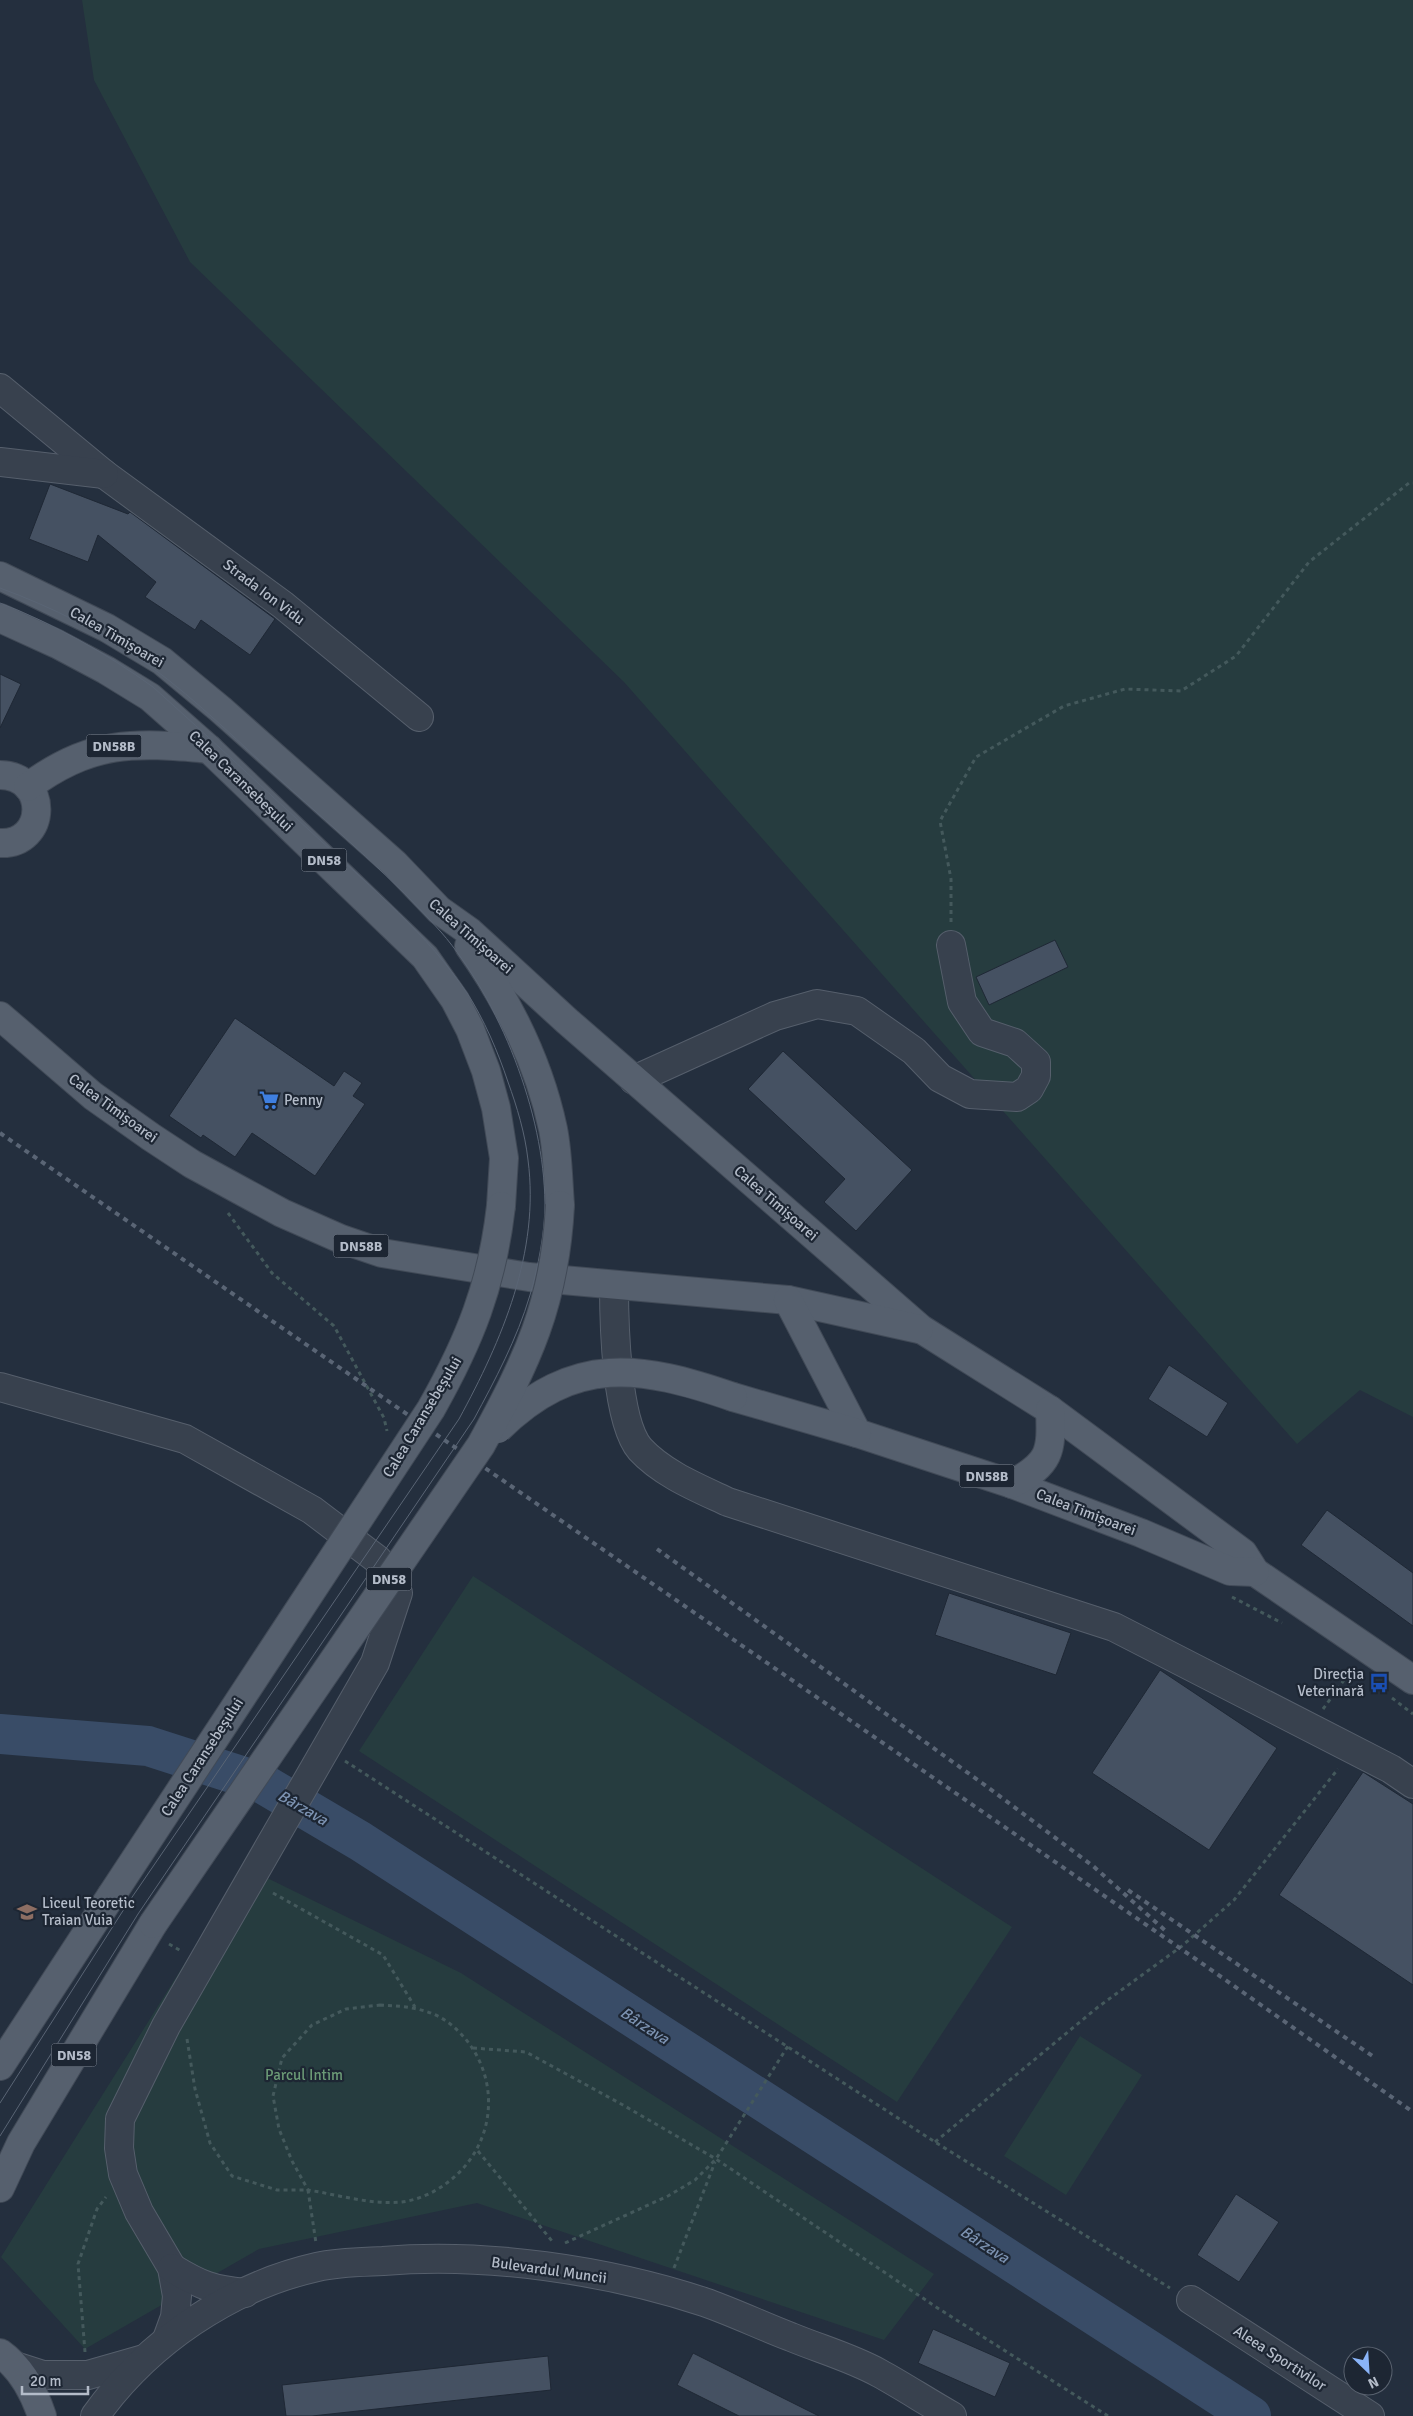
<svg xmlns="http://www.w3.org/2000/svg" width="1413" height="2416" font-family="Signika,sans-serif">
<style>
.green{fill:#263c3f}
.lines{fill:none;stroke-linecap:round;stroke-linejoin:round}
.river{stroke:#394c67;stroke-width:40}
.building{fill:#455162;stroke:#1f2835}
.minor-casing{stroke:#565f6c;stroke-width:30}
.major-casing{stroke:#414a57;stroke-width:30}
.path{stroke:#44595c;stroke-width:3;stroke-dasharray:4 4;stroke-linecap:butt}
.minor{stroke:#38414e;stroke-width:28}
.major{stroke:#56606e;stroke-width:28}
.tram{stroke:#5a6575;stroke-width:1}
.rail{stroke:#5a6575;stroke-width:4;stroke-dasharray:5 5;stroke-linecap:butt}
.major-bridge-casing{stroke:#414a57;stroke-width:30;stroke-linecap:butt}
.major-bridge{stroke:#56606e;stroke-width:28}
.labels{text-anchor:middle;stroke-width:4.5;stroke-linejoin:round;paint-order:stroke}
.shield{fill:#1d2633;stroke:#878f9c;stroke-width:1}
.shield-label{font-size:14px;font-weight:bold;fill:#b4bcc9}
.street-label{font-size:15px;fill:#b4bcc9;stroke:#1d2633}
.poi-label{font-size:15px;fill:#b4bcc9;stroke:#1d2633;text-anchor:start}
.park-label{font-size:15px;fill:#6b9a76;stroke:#1d2633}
.water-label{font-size:16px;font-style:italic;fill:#7c92b1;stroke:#1d2633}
</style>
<rect width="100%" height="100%" fill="#242f3e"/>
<!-- green -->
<g class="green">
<path d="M82,0H1413V1417L1360,1390L1297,1444L624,682L190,262L94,80Z"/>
<path d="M473,1576L1012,1927L897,2102L359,1751Z"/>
<path d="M245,1867L461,1973L934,2274L884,2340L477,2203L259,2249L85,2349L1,2257Z"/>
<path d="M1080,2036L1142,2075L1066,2195L1004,2156Z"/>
</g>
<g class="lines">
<!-- river -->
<path class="river" d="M0,1734L148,1746L260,1782L360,1841L1251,2416"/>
</g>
<!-- building -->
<g class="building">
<path d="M50,484L128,514L130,512L275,619L250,655L201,620L195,630L145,597L156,582L98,535L88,562L29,539Z"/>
<path d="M0,674L21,684L0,728Z"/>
<path d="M1055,940L1068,967L989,1005L976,977Z"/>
<path d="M235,1018L334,1086L344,1071L362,1083L353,1096L365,1104L315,1176L252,1133L235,1157L203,1135L201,1138L169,1116Z"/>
<path d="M783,1051L912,1170L856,1231L824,1202L845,1179L748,1089Z"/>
<path d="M1169,1365L1228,1403L1207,1437L1148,1399Z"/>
<path d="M1327,1510L1413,1573V1626L1301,1545Z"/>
<path d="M949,1593L1071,1633L1056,1675L935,1635Z"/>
<path d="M1160,1670L1277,1748L1209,1850L1092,1773Z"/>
<path d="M1363,1772L1413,1804V1985L1279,1895Z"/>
<path d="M1236,2194L1279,2222L1239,2282L1197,2255Z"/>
<path d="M933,2329L1010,2363L995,2397L918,2363Z"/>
<path d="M693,2353L819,2416H739L677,2385Z"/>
<path d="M548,2356L551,2390L312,2416H286L282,2385Z"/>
</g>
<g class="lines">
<defs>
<g id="minor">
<path d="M0,388L104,474L283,605L419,717"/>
<path d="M0,462L104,474"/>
<path d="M634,1080L775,1016L817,1004L857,1011L914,1051L940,1078L970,1094L1017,1097L1029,1089L1036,1076V1062L1015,1043L982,1032L962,1002L951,945"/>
<path d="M614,1285C614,1322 616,1421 640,1449C663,1474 698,1488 728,1502L1114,1627L1391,1769L1413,1784"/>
<path d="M0,1387L185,1439L312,1510L378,1560L398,1593L375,1663L166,2026L120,2119L119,2148L123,2174L139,2212L172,2268L177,2296L175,2317L167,2339"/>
<path d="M172,2268C200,2285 212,2290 245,2293"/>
<path d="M1191,2300L1370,2416"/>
<path d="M15,2366L43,2375H88L144,2359"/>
<path d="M95,2416C147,2343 229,2287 317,2267C338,2262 361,2262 383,2261C484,2252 607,2270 704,2302C733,2312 762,2326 791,2337C820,2349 852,2358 879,2373C903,2386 927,2402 952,2416"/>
</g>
<g id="major">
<path d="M0,576L107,628L162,661L220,709L395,864L439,910L470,932L567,1021L921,1329L1050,1410L1243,1553L1255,1572L1413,1680"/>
<path d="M0,618L57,644L106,670L150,697L209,749L425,957L455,1000L470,1029L486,1071L496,1108L504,1158L501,1206"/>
<path d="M0,775C50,776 47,845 0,843"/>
<path d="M28,787C90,740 135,742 209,749"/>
<path d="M469,946C508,1001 539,1063 553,1129C558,1154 558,1180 560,1205"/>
<path d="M0,1016L93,1096L151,1137L192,1164L282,1213L341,1239L382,1253L529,1277L788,1300L919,1329"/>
<path d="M788,1300L857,1433L1012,1484L1141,1533L1230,1571L1255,1572"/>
<path d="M733,1397L857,1433"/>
<path d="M1012,1484C1050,1463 1052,1453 1050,1410"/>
<path d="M0,2066L111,1896"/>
<path d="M0,2188L21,2143L153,1924"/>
<path d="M0,2353C21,2368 34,2392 42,2416"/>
</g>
</defs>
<!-- minor casing -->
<use href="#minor" class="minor-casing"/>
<!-- major casing -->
<use href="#major" class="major-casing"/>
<!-- path -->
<g class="path">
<path d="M951,922V879L940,821L976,757L1064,706L1125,689L1181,691L1236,656L1309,562L1409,483H1413"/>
<path d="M228,1213L272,1273L334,1326L384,1418L387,1431"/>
<path d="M1232,1597L1282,1623"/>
<path d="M1392,1698L1413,1714"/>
<path d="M1323,1709L1352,1669"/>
<path d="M345,1761L935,2142L1170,2288"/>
<path d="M273,1893L383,1955L415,2007"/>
<path d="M169,1944L181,1951"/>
<path d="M380,2005C404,2006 429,2008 449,2023C504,2066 501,2146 444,2185C433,2193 417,2200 402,2202C371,2205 339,2195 308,2190L292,2161L279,2129L273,2096L282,2058L312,2025L346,2009Z"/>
<path d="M187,2039L195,2089L210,2143L232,2176L277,2190H308L316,2243"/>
<path d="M473,2048L526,2052L623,2105L716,2159L936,2307L1108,2416"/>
<path d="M935,2142L1098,2007L1182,1946L1234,1900L1338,1769"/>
<path d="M478,2151L552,2241"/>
<path d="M565,2243L668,2196L695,2180L716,2159L788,2046"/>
<path d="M674,2268L715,2162"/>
<path d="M85,2352L78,2264L97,2209L106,2197"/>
</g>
<!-- minor -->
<use href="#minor" class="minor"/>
<!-- major -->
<use href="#major" class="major"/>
<!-- tram -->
<g class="tram">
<path d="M0,588C52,607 105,633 150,666C198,701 242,745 286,785C338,832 394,879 441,932C500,1000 544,1113 545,1203C545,1233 538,1267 530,1295C517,1339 495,1380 474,1419L138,1914L0,2136"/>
<path d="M0,603C54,624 106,653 153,687C210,738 265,790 321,841C372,888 428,935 467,993C484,1019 498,1052 508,1082C517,1107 525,1133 528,1160C540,1252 502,1340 459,1419L126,1906L0,2103"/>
</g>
<!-- rail -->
<g class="rail">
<path d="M0,1133L1200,1962L1413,2112"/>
<path d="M657,1549L982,1783L1093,1866L1168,1933"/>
<path d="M1128,1890L1374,2057"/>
</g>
<defs>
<g id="major-bridge">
<path d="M498,1429C574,1354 640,1365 733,1397"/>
<path d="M111,1896L431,1409C470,1340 492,1285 501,1206"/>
<path d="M153,1924L481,1445C527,1361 555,1304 560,1205"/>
</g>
</defs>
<!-- major-bridge casing -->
<use href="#major-bridge" class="major-bridge-casing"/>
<!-- major-bridge -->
<use href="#major-bridge" class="major-bridge"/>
</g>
<!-- icons -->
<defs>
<symbol id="supermarket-bare" viewBox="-9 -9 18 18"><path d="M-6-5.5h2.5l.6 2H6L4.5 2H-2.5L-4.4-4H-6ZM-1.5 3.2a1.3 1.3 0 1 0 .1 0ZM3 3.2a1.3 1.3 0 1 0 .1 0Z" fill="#3f7fe0" stroke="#1d2633" stroke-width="2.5" paint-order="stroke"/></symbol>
<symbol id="bus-bare" viewBox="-9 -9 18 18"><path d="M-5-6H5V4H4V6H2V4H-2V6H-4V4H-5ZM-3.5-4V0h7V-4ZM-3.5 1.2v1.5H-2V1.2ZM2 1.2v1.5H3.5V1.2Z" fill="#1a4fb4" stroke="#1d2633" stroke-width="2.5" paint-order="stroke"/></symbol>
<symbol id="school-bare" viewBox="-9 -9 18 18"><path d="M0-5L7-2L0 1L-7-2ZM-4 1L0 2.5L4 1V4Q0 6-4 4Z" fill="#8d6e63" stroke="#1d2633" stroke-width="2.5" paint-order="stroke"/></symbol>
</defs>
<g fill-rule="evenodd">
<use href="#supermarket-bare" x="255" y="1086" width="28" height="28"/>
<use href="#bus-bare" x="1365" y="1669" width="28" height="28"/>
<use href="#school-bare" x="13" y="1898" width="28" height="28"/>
</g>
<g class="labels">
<!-- shield labels -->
<g class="shield">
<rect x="86.5" y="734.5" width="55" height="23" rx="4"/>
<rect x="301.5" y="848.5" width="45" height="23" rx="4"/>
<rect x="333.5" y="1234.5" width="55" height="23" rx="4"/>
<rect x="959.5" y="1464.5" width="55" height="23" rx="4"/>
<rect x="366.5" y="1567.5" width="45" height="23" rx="4"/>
<rect x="51.5" y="2043.5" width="45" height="23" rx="4"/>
</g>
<g class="shield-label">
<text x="114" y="751">DN58B</text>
<text x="324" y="865">DN58</text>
<text x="361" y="1251">DN58B</text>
<text x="987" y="1481">DN58B</text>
<text x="389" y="1584">DN58</text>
<text x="74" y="2060">DN58</text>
</g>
<!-- street labels -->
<g class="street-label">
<text transform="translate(264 592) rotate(37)" y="5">Strada Ion Vidu</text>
<text transform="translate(117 637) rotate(30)" y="5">Calea Timișoarei</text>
<text transform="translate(241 781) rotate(44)" y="5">Calea Caransebeșului</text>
<text transform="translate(471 936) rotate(41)" y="5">Calea Timișoarei</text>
<text transform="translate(113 1108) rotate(36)" y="5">Calea Timișoarei</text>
<text transform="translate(776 1203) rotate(41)" y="5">Calea Timișoarei</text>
<text transform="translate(422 1417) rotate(-59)" y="5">Calea Caransebeșului</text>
<text transform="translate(1086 1512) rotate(21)" y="5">Calea Timișoarei</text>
<text transform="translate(202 1757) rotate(-57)" y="5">Calea Caransebeșului</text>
<text transform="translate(549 2270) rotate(8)" y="5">Bulevardul Muncii</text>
<text transform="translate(1280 2358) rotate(33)" y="5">Aleea Sportivilor</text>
</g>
<!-- poi labels -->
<g class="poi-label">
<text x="284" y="1105">Penny</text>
<text x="1364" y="1679" text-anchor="end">Direcția<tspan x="1364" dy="17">Veterinară</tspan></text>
<text x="42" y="1908">Liceul Teoretic<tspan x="42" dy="17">Traian Vuia</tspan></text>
</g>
<!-- park labels -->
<g class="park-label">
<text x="304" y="2080">Parcul Intim</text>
</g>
<!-- water labels -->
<g class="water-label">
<text transform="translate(303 1807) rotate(30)" y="6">Bârzava</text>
<text transform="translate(645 2025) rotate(33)" y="6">Bârzava</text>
<text transform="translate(985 2244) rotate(33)" y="6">Bârzava</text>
</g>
</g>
<!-- north arrow -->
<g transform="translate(1368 2371) rotate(155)"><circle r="24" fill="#1d2633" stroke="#59626f"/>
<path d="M0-4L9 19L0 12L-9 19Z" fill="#8ab4f8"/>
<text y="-8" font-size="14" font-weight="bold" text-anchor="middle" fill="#b4bcc9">N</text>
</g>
<!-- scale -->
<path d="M22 2386v8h66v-8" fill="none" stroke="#b4bcc9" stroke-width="2.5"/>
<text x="30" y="2386" font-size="15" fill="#b4bcc9" stroke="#1d2633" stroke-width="4" paint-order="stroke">20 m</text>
</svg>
